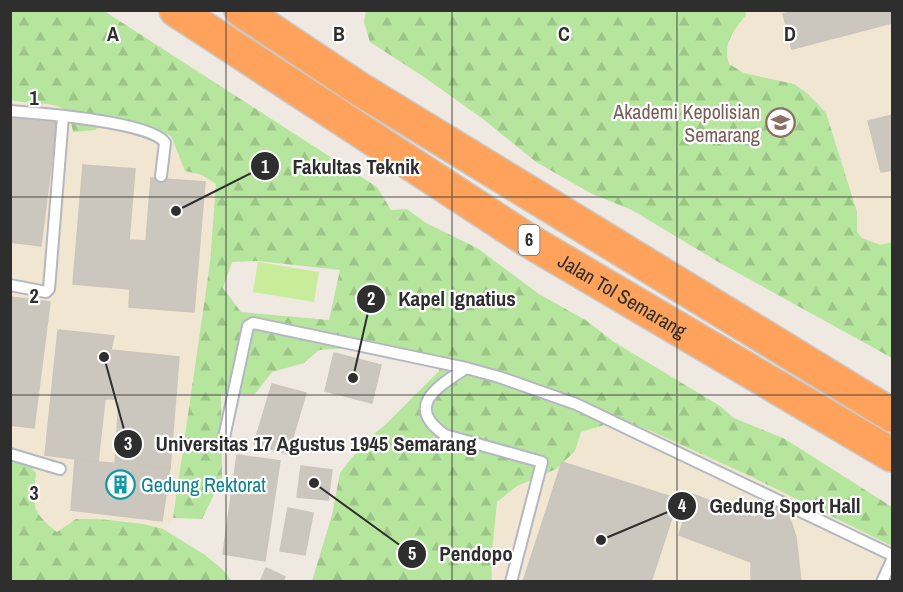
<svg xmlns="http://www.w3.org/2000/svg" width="903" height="592" font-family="'Archivo Narrow',sans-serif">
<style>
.education{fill:#f0e6d1}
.forest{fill:url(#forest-firs);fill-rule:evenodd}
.pitch{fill:#c9ec9a}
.building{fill:#cbc7bf;stroke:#cbc5ba;stroke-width:1.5}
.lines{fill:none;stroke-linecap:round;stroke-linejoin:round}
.lane-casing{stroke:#b4b7c1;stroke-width:14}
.highway-casing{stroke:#c9c9c9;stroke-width:36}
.lane{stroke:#fff;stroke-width:10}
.highway{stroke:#ffa35c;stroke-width:33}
.grid{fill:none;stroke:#2e2e2e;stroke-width:1.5;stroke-opacity:0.55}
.labels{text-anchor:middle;stroke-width:4.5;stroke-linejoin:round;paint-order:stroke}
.shield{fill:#fff;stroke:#6d6d6d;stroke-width:1.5}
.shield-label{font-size:18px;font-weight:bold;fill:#2e2e2e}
.education-label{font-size:20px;fill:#785e54;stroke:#fff;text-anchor:end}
.street-label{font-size:20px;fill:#2e2e2e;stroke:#fff}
.culture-label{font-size:20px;fill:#0d838f;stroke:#fff;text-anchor:start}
.grid-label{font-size:20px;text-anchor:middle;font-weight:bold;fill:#2e2e2e;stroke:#fff;stroke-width:4.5;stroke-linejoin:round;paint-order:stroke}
.leader{fill:none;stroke:#2e2e2e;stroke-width:2}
.callout-dot{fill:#2e2e2e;stroke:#fff;stroke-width:2}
.mark-label{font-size:18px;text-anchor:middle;font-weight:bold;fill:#fff}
.callout-label{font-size:21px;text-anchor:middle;font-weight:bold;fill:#2e2e2e;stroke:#fff;stroke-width:4.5;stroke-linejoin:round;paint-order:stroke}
</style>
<defs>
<pattern id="forest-firs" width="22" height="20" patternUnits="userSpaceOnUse" patternTransform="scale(1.5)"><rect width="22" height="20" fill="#b6e59e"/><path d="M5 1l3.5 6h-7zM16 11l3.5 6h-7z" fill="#9dc588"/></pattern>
</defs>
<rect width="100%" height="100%" fill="#efe9e1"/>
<!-- education -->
<g class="education">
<path d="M619,11H892V347Z"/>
<path d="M10,100L20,103L60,106L69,112L107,124H142L171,136L185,171L202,175L217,184L210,263L173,518L163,529L143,524L99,519L57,532L39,518L34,500L36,473L11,451Z"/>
<path d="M607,424L635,425L653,432L750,476L892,546V581L492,582L491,561L496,502L517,486L556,469L575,451L581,432Z"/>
</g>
<!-- forest -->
<g class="forest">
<path d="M366,10L745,11L746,15C734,30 722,44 729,64L744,73L794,84L807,93L826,113L857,212V232L862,238L880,245L892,242V358L720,263L632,210L592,194L536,162L483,119L424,77L370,42L364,22Z"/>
<path d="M10,11H104L377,187L391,210L407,209L426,223L477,248L539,294L587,321L614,342L720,406L734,418L785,439L892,507V546L750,476L653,432L635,425L607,424L581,432L575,451L556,469L517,486L497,502L491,561L492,581H312L332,515L340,473L364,442L385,425L439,371V360L361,347L319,350L304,363L272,372L255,394H221L222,478L202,519L173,518L210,263L216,184L202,175L185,171L171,136L142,124H107L95,130L73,132L69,112C53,100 29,105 11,100ZM258,261L340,270L329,320L241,312L223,288L232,262Z"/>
<path d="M10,451L18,452L36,473C33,505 30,511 57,532L76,519H99L143,524L163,529L205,555L222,569L232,581H11Z"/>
</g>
<!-- pitch -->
<path class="pitch" d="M258,262L319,272L314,302L253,292Z"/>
<!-- building -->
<g class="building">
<path d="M797,10H892V23L792,49L783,14Z"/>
<path d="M10,114L57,118L41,246L10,242Z"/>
<path d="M892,115V170L881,172L868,121Z"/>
<path d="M83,165L135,169L129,240L146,241L151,178L205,182L194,312L129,307L130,289L73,284Z"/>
<path d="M10,297L50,302L34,428L10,425Z"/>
<path d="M58,330L114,336L111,350L179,357L170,468L115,463L119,399H105L98,462L45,455Z"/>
<path d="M334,353L381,365L372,403L325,391Z"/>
<path d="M272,384L306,393L288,454L254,444Z"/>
<path d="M237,455L280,461L265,561L223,554Z"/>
<path d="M75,460L170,468L162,521L71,510Z"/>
<path d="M562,462L678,499L651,582H523Z"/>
<path d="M301,466L332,470L328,500L297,497Z"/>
<path d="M692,494L756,518L755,504L786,506L796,537L801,582H751V562L679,535Z"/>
<path d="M288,508L313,513L305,555L280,551Z"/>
<path d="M266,568L285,577L283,582H260Z"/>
</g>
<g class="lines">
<defs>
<g id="lane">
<path d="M10,111C37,113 153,122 165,143L161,176"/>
<path d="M10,285L46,292L49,289L63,116"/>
<path d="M466,368C437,387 404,406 445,435L542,462L511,582"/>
<path d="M223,442L248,326L253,323L466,368L499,377L576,404L892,555"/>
<path d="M10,454L60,469"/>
<path d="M882,582L892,560"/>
</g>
<g id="highway">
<path id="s1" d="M176,10L526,239L892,455"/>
<path d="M241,10L358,88L892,415"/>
</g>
</defs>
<!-- lane casing -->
<use href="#lane" class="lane-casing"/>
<!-- highway casing -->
<use href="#highway" class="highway-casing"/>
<!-- lane -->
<use href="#lane" class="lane"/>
<!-- highway -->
<use href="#highway" class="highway"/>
</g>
<!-- grid -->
<path class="grid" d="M226,10V582M452,10V582M677,10V582M10,197H892M10,395H892"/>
<!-- icons -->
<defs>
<symbol id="university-ring" viewBox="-11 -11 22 22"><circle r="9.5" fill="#fff" stroke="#8d6e63" stroke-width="1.5"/><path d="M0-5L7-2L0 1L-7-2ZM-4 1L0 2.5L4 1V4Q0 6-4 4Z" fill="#8d6e63"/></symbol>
<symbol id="building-ring" viewBox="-11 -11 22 22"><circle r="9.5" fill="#fff" stroke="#0f9aa8" stroke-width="1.5"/><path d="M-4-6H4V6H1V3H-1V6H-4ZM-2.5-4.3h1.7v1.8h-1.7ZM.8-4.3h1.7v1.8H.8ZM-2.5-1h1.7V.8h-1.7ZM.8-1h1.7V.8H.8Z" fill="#0f9aa8"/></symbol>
</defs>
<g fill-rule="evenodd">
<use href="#university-ring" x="764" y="106" width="33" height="33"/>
<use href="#building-ring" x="104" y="468" width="33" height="33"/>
</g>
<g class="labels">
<!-- shield labels -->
<rect class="shield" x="518.5" y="225" width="21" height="30" rx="4.5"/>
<g class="shield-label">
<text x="529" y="246">6</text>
</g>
<!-- education labels -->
<g class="education-label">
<text x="760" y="119">Akademi Kepolisian<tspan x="760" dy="23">Semarang</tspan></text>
</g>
<!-- street labels -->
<g class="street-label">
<text dy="7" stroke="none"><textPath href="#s1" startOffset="530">Jalan Tol Semarang</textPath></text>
</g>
<!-- culture labels -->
<g class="culture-label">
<text x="141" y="492">Gedung Rektorat</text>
</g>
</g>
<g class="grid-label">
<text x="113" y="41">A</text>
<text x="339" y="41">B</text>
<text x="564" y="41">C</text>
<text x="790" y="41">D</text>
<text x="34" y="105">1</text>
<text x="34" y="303">2</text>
<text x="34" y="500">3</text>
</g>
<!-- callouts -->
<path class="leader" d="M176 211L265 166M353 378L371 299M104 357L128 444M601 540L682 506M314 483L412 554"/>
<g class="callout-dot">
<circle cx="176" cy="211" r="6"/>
<circle cx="353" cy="378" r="6"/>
<circle cx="104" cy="357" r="6"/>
<circle cx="601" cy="540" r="6"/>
<circle cx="314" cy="483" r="6"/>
<circle cx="265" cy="166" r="15"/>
<circle cx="371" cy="299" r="15"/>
<circle cx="128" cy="444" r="15"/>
<circle cx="682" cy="506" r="15"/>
<circle cx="412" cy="554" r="15"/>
</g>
<g class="mark-label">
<text x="265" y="173">1</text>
<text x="371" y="305">2</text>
<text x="128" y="450">3</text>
<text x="682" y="512">4</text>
<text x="412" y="560">5</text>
</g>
<g class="callout-label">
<text x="356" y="174">Fakultas Teknik</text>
<text x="457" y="306">Kapel Ignatius</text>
<text x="316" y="451">Universitas 17 Agustus 1945 Semarang</text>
<text x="785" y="513">Gedung Sport Hall</text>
<text x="476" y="561">Pendopo</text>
</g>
<!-- border -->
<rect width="903" height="592" fill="none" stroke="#2e2e2e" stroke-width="24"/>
</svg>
